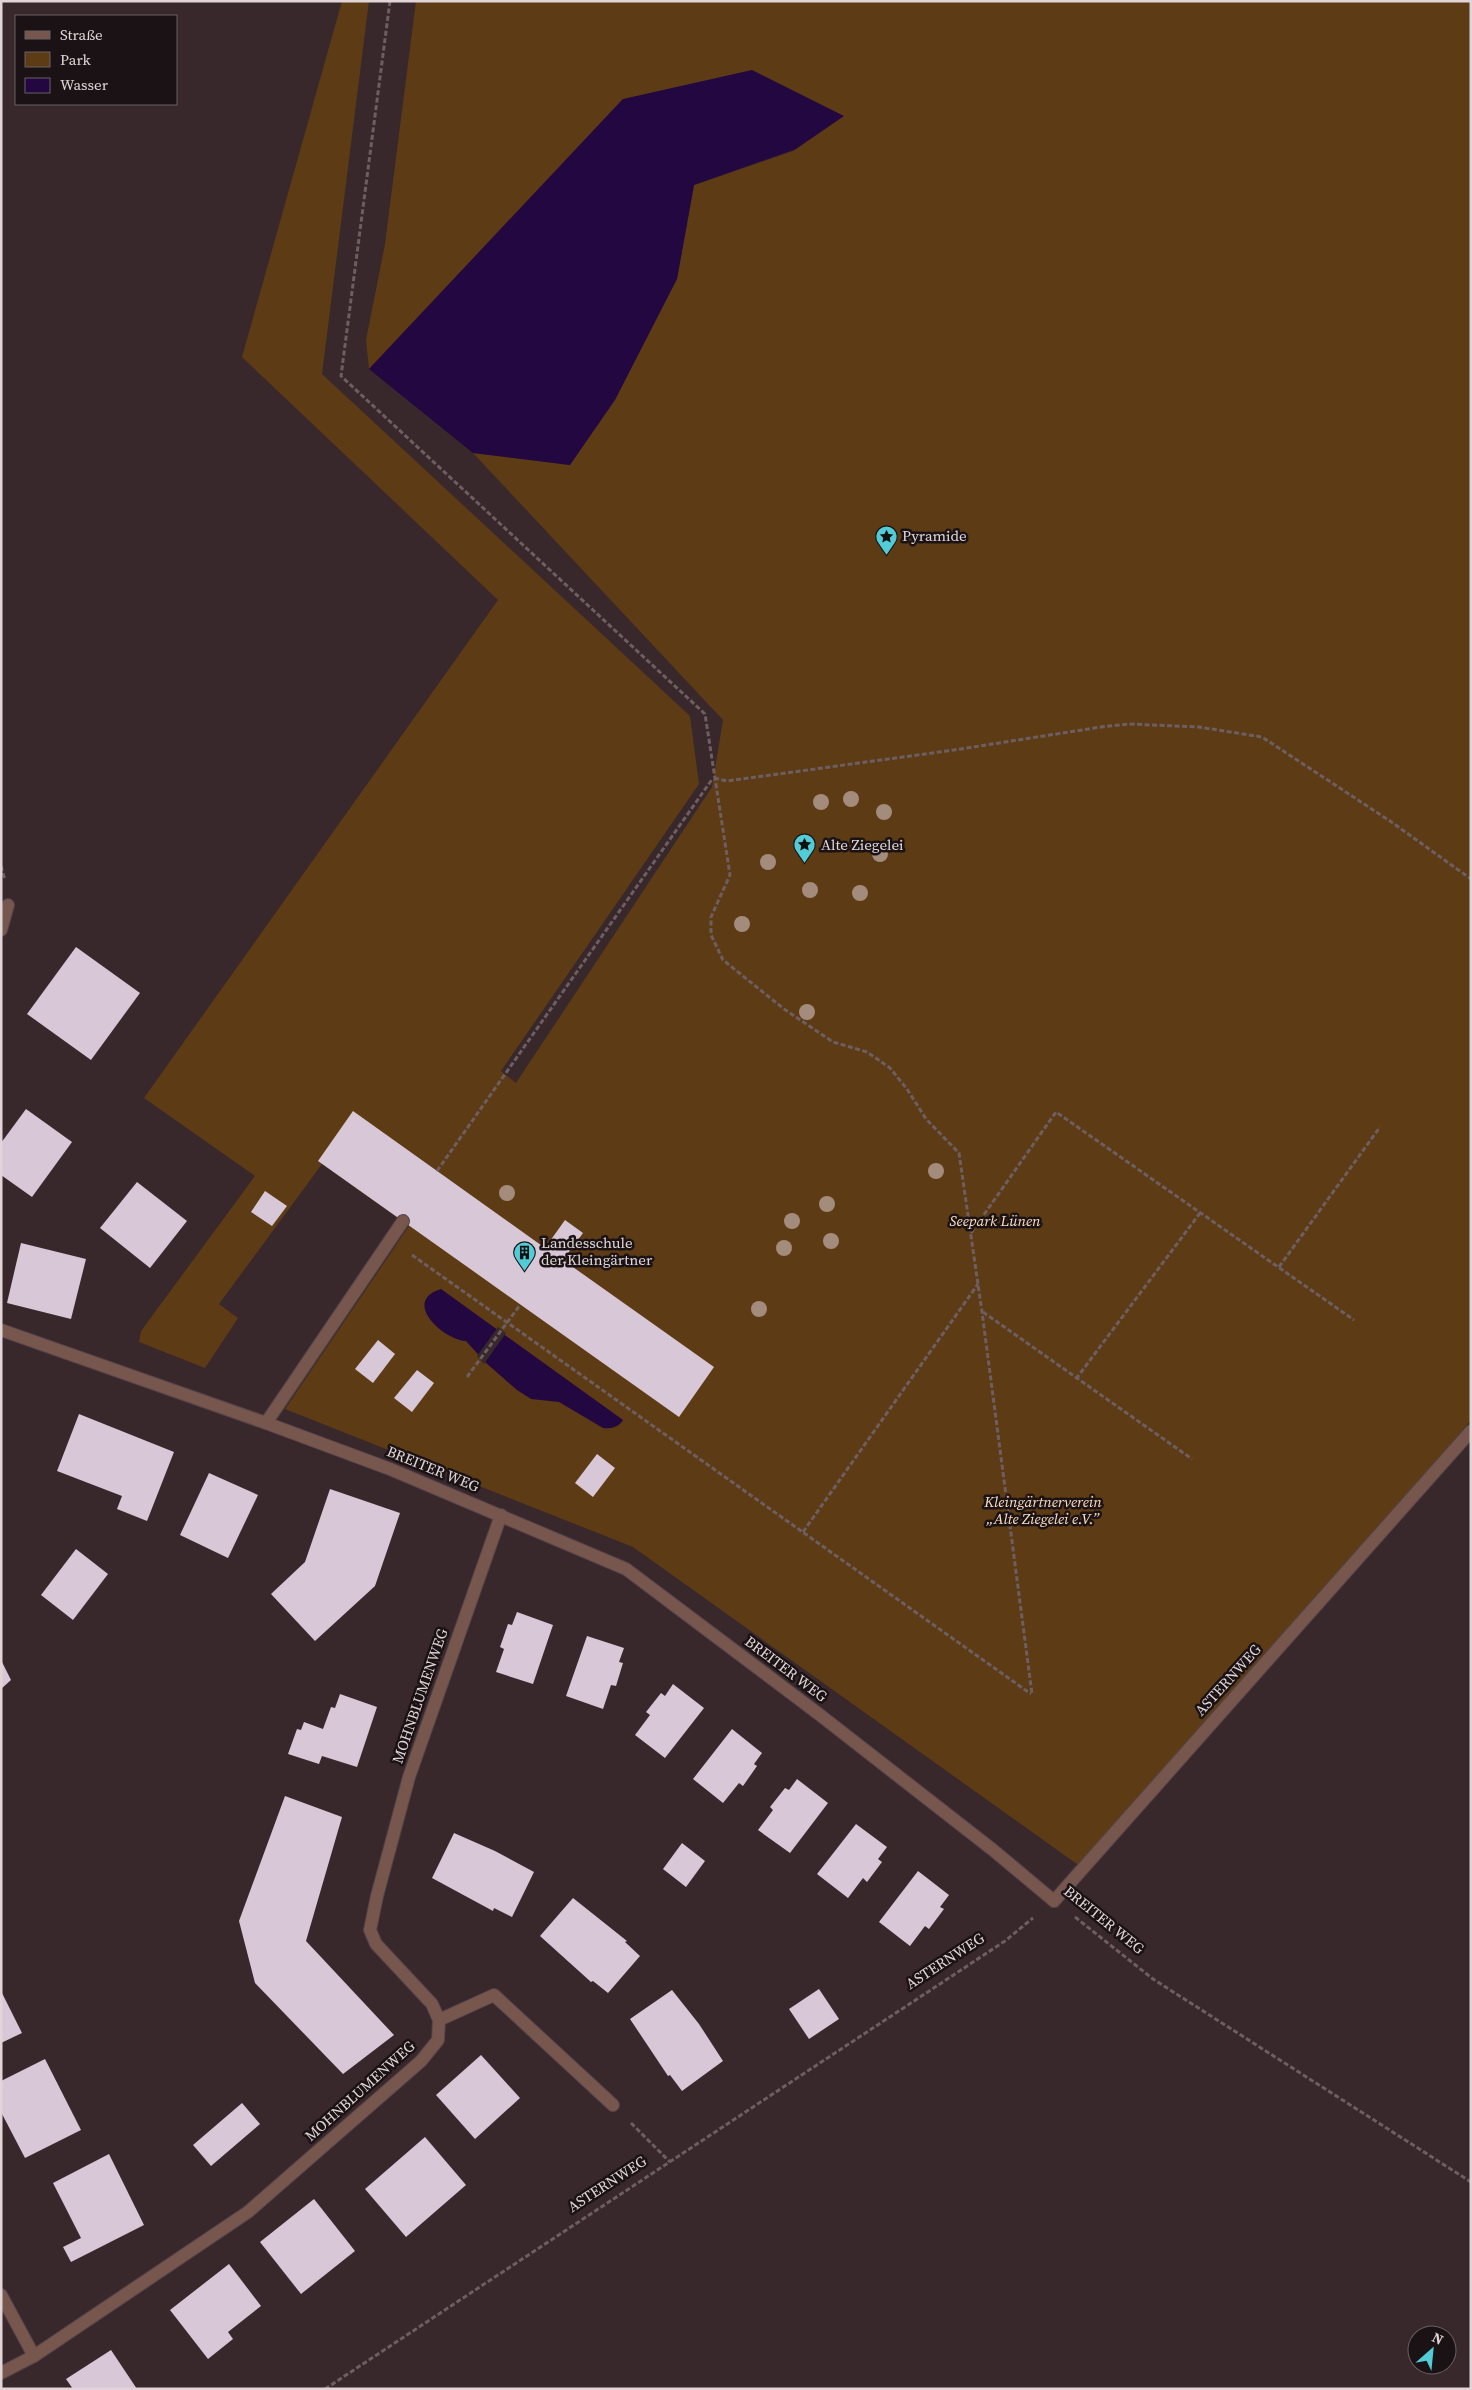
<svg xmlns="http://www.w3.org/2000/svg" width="1472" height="2390" font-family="'Source Serif 4',serif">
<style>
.green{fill:#5d3c15}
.water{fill:#220741}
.pier{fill:#38272b}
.building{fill:#d8c7d6}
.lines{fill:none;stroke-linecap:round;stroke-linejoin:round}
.service-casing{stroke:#534347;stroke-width:14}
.minor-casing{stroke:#534347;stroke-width:14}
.path{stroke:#6d5e61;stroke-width:3;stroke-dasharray:5 2.5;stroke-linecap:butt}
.service{stroke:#76564d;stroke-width:12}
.minor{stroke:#76564d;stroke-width:12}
.tree{fill:#a48c7d}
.labels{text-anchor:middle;stroke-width:5;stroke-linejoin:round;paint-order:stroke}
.poi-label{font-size:15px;fill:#e1d5d7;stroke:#1a1214;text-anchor:start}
.park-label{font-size:15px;font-style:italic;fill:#fcdec0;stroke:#1a1214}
.street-label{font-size:15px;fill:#e1d5d7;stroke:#1a1214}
</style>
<rect width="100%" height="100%" fill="#38272b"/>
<!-- green -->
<path class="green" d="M342,1H369L322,374L690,716L699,784L501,1071L516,1083L712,787L723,720L473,453L570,465L677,279L694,185L796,150L623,99L369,369L366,340L385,244L416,1H1471V1420L1088,1872L633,1547L285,1409L409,1226L322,1164L219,1304L238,1318L205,1368L139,1342L141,1331L255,1176L144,1098L498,600L242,357Z"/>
<!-- water -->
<g class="water">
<path d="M752,70L844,116L796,149L694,185L677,279L615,400L570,465L473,453L369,369L623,99Z"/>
<path d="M441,1289L623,1420C619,1427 611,1429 603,1428L559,1402L531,1399L517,1390L485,1362L466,1341C443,1340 401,1301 441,1289Z"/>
</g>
<!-- pier -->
<path class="pier" d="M498,1327L506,1333L484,1364L477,1356Z"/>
<!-- building -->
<g class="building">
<path d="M76,947L140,993L91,1060L27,1014Z"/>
<path d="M26,1109L72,1142L32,1197L1,1175V1143Z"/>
<path d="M353,1111L545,1248L565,1220L583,1233L563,1260L714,1367L679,1417L318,1161Z"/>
<path d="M137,1182L187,1221L150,1268L100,1228Z"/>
<path d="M265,1191L287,1206L272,1226L251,1212Z"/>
<path d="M21,1243L86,1259L71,1319L7,1303Z"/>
<path d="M378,1340L395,1354L373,1383L355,1369Z"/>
<path d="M417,1370L434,1383L412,1412L394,1398Z"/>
<path d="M79,1414L174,1452L147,1521L117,1509L122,1496L57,1471Z"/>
<path d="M597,1454L615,1468L593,1497L575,1483Z"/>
<path d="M209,1473L258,1495L228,1558L180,1535Z"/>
<path d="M330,1489L400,1513L375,1586L315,1641L271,1594L305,1562Z"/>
<path d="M76,1549L108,1574L73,1620L41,1595Z"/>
<path d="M517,1612L553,1625L533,1684L496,1672L504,1649L500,1647L508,1624L512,1625Z"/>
<path d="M587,1636L624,1648L619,1662L623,1663L616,1686L611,1685L603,1709L566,1696Z"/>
<path d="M1,1660L11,1680L1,1689Z"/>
<path d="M673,1684L704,1708L665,1758L635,1735L650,1715L646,1712L661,1693L665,1696Z"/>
<path d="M340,1694L377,1707L357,1767L322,1756L319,1764L288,1754L297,1729L301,1730L304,1722L323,1729L331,1707L335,1708Z"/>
<path d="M732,1729L762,1753L754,1764L757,1766L743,1786L739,1783L723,1803L693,1779Z"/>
<path d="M797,1779L828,1803L790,1853L758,1830L773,1810L770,1807L785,1788L789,1790Z"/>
<path d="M285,1796L342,1817L306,1941L394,2035L343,2074L255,1983L239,1921Z"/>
<path d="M856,1824L887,1847L878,1859L882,1862L867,1882L863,1878L848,1898L817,1874Z"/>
<path d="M454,1833L495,1851L534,1872L512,1917L494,1908L493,1911L432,1878Z"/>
<path d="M682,1843L705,1861L686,1887L663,1869Z"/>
<path d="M918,1871L949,1895L940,1907L944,1909L929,1929L925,1926L910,1946L879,1922Z"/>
<path d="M573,1898L627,1941L625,1942L640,1956L608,1993L593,1981L591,1982L540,1936Z"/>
<path d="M819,1989L839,2019L809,2039L789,2009Z"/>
<path d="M672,1990L699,2024L723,2061L682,2091L670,2075L668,2076L630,2019Z"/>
<path d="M1,1991L22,2033L1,2043Z"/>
<path d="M481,2055L520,2098L475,2139L436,2095Z"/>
<path d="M45,2059L81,2130L25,2158L1,2112V2081Z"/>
<path d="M242,2103L260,2124L211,2166L193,2145Z"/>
<path d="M425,2137L466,2185L406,2237L365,2189Z"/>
<path d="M109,2154L144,2225L71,2262L63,2247L81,2238L53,2183Z"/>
<path d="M314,2199L355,2251L301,2294L260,2242Z"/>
<path d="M229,2264L261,2306L228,2332L233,2339L208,2359L170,2310Z"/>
<path d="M111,2350L137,2389H73L66,2379Z"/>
</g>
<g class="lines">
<defs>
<g id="service">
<path d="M266,1423L403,1221"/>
<path d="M1054,1901L1471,1431"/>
</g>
<g id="minor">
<path d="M1,930L8,905"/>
<path d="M1,1330L266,1423L390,1469L626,1569L820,1715L993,1850L1054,1901"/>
<path d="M439,2020L494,1995L613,2105"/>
<path d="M1,2295L34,2356"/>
<path d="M1,2373L34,2356L248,2212L421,2061L438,2040L439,2020L432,2004L376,1944L370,1930L377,1896L409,1777L501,1515"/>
</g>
</defs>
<!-- service casing -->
<use href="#service" class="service-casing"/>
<!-- minor casing -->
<use href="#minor" class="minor-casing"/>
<!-- path -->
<g class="path">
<path d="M390,1L341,376L705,714L730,875L711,917V935L723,960L784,1009L833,1042L867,1052L890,1068L907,1089L926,1119L959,1153L982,1312L1032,1694"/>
<path d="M714,778L727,781L954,750L1101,727L1129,724L1199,727L1262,737L1390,821L1471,879"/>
<path d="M1,866L5,880"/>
<path d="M437,1171L713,778"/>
<path d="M971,1233L1056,1112L1354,1320"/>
<path d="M412,1255L1031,1694"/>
<path d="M1279,1267L1380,1127"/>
<path d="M983,1312L1192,1459"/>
<path d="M467,1377L520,1305"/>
<path d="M1076,1379L1200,1213"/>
<path d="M803,1532L978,1284"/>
<path d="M1075,1917L1153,1979L1471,2182"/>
<path d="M631,2123L670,2162"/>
<path d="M325,2389L1005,1941L1033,1918"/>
</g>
<!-- service -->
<use href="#service" class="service"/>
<!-- minor -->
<use href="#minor" class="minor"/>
</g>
<!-- trees -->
<g class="tree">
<circle cx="851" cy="799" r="8"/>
<circle cx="821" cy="802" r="8"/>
<circle cx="884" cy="812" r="8"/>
<circle cx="880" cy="854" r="8"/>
<circle cx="768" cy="862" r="8"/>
<circle cx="810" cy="890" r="8"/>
<circle cx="860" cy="893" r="8"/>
<circle cx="742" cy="924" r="8"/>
<circle cx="807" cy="1012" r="8"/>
<circle cx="936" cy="1171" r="8"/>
<circle cx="507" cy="1193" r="8"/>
<circle cx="827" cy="1204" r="8"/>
<circle cx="792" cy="1221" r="8"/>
<circle cx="831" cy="1241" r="8"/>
<circle cx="784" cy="1248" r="8"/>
<circle cx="759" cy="1309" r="8"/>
</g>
<!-- icons -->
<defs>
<symbol id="sight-pin" viewBox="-11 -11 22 30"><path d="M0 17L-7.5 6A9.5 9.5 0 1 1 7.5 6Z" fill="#52ccd6" stroke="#1a1214"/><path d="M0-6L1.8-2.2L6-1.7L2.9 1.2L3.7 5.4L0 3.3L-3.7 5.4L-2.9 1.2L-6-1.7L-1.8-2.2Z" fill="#111"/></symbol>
<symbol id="building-pin" viewBox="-11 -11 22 30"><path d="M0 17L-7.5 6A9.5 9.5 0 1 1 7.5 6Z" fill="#52ccd6" stroke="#1a1214"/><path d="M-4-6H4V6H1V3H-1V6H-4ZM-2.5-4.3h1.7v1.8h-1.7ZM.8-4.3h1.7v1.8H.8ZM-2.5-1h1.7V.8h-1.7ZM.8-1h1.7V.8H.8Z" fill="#111"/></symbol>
</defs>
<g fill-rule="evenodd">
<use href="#sight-pin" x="874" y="524" width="25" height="34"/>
<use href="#sight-pin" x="792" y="832" width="25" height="34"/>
<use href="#building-pin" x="512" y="1240" width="25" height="34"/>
</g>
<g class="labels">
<!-- poi labels -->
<g class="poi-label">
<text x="902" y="541">Pyramide</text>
<text x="821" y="850">Alte Ziegelei</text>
<text x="541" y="1248">Landesschule<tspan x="541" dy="17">der Kleingärtner</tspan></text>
</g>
<!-- park labels -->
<g class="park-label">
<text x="995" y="1226">Seepark Lünen</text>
<text x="1043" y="1507">Kleingärtnerverein<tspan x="1043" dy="17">„Alte Ziegelei e.V.”</tspan></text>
</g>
<!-- street labels -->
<g class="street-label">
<text transform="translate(433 1469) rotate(22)" y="5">BREITER WEG</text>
<text transform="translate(786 1669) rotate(37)" y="5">BREITER WEG</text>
<text transform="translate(1228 1680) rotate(-48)" y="5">ASTERNWEG</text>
<text transform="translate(420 1696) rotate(-71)" y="5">MOHNBLUMENWEG</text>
<text transform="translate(1104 1920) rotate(39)" y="5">BREITER WEG</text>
<text transform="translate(945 1961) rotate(-33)" y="5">ASTERNWEG</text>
<text transform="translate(360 2091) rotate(-42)" y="5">MOHNBLUMENWEG</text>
<text transform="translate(607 2184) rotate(-33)" y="5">ASTERNWEG</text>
</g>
</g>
<!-- border -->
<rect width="1472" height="2390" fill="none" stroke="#e1d5d7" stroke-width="5"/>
<!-- legend -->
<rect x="15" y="15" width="162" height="90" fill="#1a1214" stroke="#6a6062"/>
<rect x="25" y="31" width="25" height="8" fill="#76564d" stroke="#6a6062"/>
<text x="60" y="40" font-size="15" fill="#e1d5d7">Straße</text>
<rect x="25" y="52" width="25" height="15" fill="#5d3c15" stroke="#6a6062"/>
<text x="60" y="65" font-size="15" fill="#e1d5d7">Park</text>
<rect x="25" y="78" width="25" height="15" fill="#220741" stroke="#6a6062"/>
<text x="60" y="90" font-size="15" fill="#e1d5d7">Wasser</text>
<!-- north arrow -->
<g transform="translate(1432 2350) rotate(27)"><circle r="24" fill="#1a1214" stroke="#6a6062"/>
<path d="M0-4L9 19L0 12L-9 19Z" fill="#52ccd6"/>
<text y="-8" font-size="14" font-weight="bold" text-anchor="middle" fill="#e1d5d7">N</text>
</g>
</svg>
